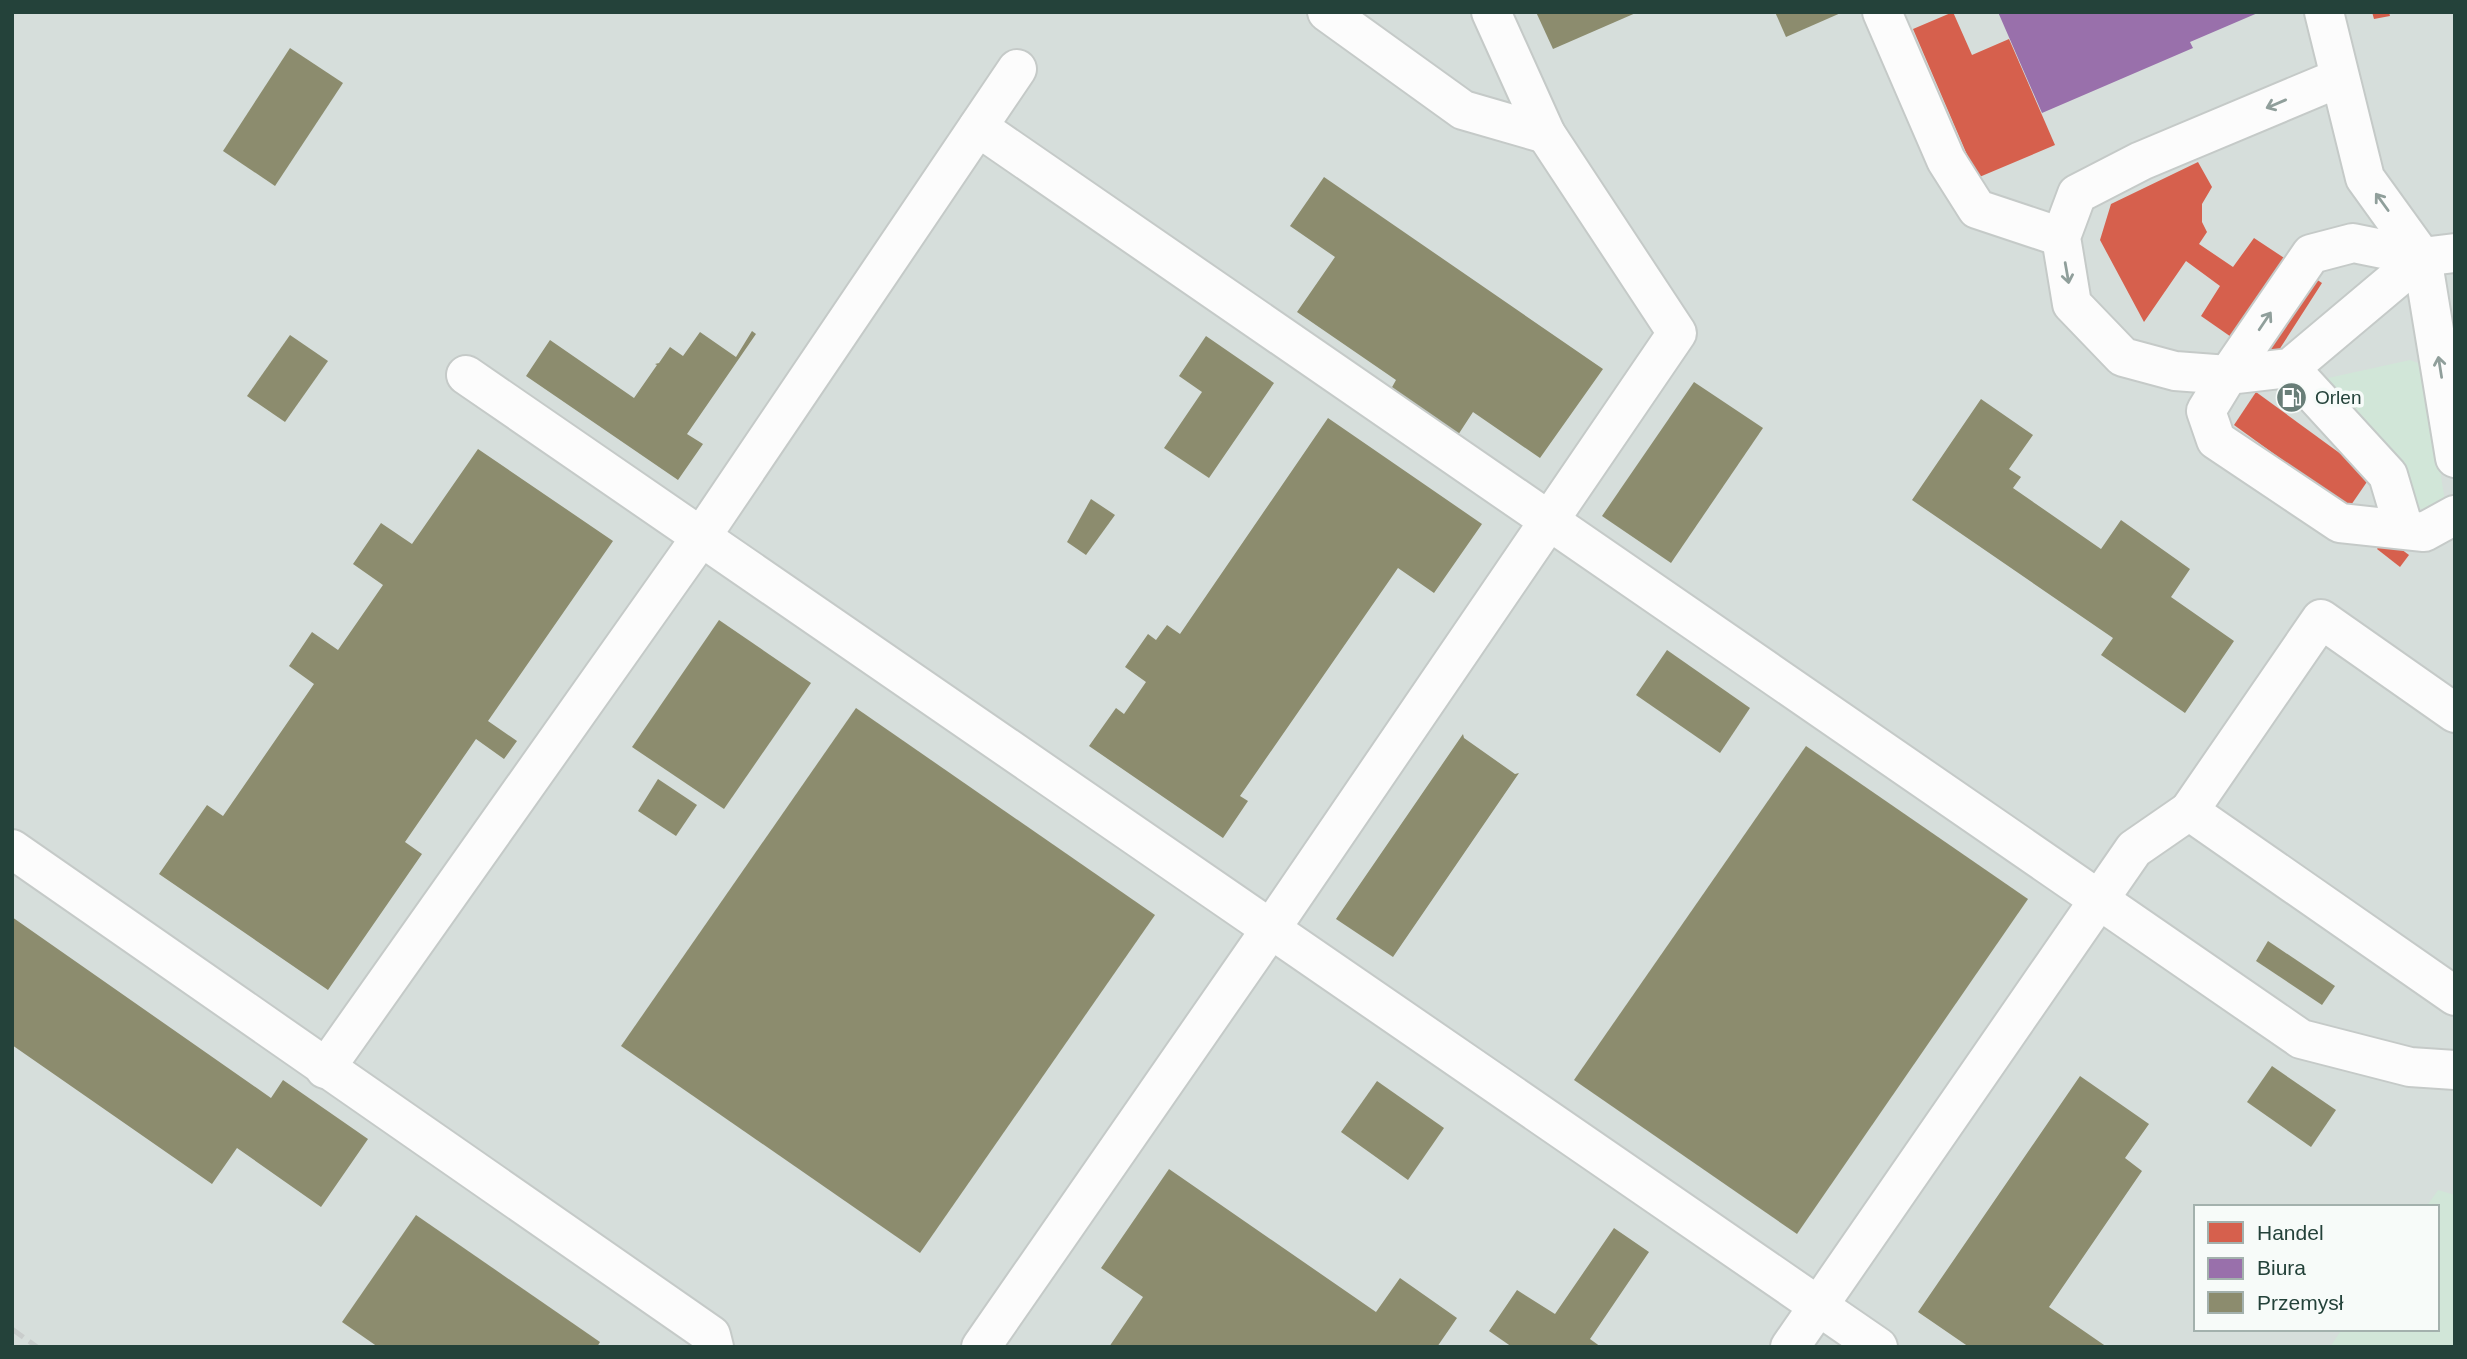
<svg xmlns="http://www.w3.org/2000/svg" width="2467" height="1359" font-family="Arial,sans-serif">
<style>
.built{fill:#d6dedb;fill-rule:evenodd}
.green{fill:#d1e6d8}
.shops{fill:#d6604d}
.offices{fill:#9970ab}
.industry{fill:#8c8c6e}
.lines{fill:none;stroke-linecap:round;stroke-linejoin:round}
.minor-casing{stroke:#c5cac8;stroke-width:42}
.minor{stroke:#fcfcfc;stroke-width:38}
.rail{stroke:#c9cdcc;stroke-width:5;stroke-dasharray:14 7;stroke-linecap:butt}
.oneway{stroke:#909f9b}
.labels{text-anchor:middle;stroke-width:7;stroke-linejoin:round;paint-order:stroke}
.poi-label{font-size:19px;fill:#24423a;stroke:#f7fbf9;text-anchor:start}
</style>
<rect width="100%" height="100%" fill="#e8edeb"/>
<!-- built -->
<path class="built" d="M12,12H2455V1347H12ZM2196,1207H2437V1329H2196Z"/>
<!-- green -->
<g class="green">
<path d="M2410,360L2423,365L2445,501L2431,510L2416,508L2324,386L2328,378Z"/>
<path d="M2438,1190L2455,1195V1347H2330L2342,1329H2437V1207H2426Z"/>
</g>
<!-- shops -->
<g class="shops">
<path d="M1953,12L1972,55L2009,39L2055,145L1977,178L1913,29Z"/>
<path d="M2372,12H2389L2390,16L2374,19Z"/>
<path d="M2198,162L2212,187L2202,204V222L2207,232L2199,244L2233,267L2254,238L2322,283L2270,364L2201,316L2220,286L2186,261L2144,322L2100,240L2111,204Z"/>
<path d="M2256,392L2371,476L2349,508L2234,425Z"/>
<path d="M2385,537L2409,555L2400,567L2377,549Z"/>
</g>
<!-- offices -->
<path class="offices" d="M1998,12H2260L2190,42L2193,48L2042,113Z"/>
<!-- industry -->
<g class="industry">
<path d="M1536,12H1638L1553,49Z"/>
<path d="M1775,12H1843L1786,37Z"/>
<path d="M290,48L343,83L275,186L223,151Z"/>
<path d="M1324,177L1603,369L1540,458L1473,412L1458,435L1391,389L1396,380L1297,312L1335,257L1290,226Z"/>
<path d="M752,331L756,334L687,434L703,444L678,480L526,376L550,340L634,398L657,365L655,364L659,363L670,347L683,356L700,332L736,357Z"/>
<path d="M290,335L328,361L285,422L247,396Z"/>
<path d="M1206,336L1274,383L1209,478L1164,448L1202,392L1179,376Z"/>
<path d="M1694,382L1763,428L1671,563L1602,516Z"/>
<path d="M1981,399L2033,435L2009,469L2021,477L2013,488L2101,549L2121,520L2190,569L2171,597L2234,641L2185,713L2101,655L2113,638L1912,500Z"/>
<path d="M1328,418L1482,524L1434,593L1398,568L1240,796L1248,801L1223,838L1089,746L1116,708L1124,714L1146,682L1125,667L1148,634L1156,640L1167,625L1180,634Z"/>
<path d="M478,449L613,541L488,721L517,741L504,759L476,739L405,842L422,854L328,990L159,874L207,805L223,816L314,684L289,666L312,632L338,650L383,585L353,564L381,523L412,544Z"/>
<path d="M1091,499L1115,515L1086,555L1067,542Z"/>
<path d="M719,620L811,683L724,809L632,747Z"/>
<path d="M1667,650L1750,708L1720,753L1636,695Z"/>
<path d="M856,708L1155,915L920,1253L621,1046Z"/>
<path d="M1463,734L1464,738L1515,774L1519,773L1393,957L1336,919Z"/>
<path d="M1806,746L2028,899L1797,1234L1574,1080Z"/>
<path d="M658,779L697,805L676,836L638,811Z"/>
<path d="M12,917L271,1098L283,1080L368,1139L321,1207L237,1148L212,1184L12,1045Z"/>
<path d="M2268,941L2335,986L2322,1005L2256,961Z"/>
<path d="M2272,1066L2336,1110L2311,1147L2247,1102Z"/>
<path d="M2080,1076L2149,1124L2125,1158L2142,1171L2049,1307L2107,1347H1969L1918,1312Z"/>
<path d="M1377,1081L1444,1128L1408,1180L1341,1132Z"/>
<path d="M1169,1169L1376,1312L1400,1278L1457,1318L1437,1347H1109L1143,1297L1101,1268Z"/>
<path d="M416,1215L600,1342L597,1347H378L342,1322Z"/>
<path d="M1614,1228L1649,1252L1590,1339L1601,1347H1512L1489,1331L1517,1290L1555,1314Z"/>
</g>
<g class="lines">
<defs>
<g id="minor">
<path d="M1327,12L1463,110L1546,134"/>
<path d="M1882,12L1946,160L1977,209L2061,237"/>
<path d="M2324,12L2365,178L2422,257L2455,458"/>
<path d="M2339,78L2141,161L2077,194L2061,237L2072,304L2123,357L2175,371L2228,375L2311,254L2353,243L2422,257L2455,253"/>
<path d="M978,127L2301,1039L2410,1067L2455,1070"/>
<path d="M2422,257L2290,368L2228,375L2206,411L2216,440L2340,523L2424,532L2455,515"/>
<path d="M2290,368L2388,475L2404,529"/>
<path d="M466,375L1878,1347"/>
<path d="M2455,713L2321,619L2189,811L2455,996"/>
<path d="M12,849L711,1335L714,1347"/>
<path d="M325,1069L701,537L1017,69"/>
<path d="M981,1347L1270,930L1677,333L1546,134L1491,12"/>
<path d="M1790,1347L2134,849L2189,811"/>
</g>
</defs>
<!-- minor casing -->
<use href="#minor" class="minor-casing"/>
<!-- minor -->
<use href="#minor" class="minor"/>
<!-- rail -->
<path class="rail" d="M12,1329L37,1347"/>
</g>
<!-- one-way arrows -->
<defs><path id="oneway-shaft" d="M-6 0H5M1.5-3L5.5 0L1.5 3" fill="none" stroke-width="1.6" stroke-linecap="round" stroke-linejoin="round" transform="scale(1.75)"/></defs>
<g class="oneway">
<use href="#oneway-shaft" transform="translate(2276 104) rotate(157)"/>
<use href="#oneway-shaft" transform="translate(2382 202) rotate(-126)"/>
<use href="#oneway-shaft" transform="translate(2067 273) rotate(80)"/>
<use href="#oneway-shaft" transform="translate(2265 321) rotate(-56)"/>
<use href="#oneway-shaft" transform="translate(2440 367) rotate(-99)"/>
</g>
<!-- icons -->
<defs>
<symbol id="fuel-disc" viewBox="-11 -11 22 22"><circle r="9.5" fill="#697e78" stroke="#f7fbf9"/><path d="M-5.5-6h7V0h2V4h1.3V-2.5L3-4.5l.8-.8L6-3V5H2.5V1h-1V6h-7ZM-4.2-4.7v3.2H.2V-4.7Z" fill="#fff"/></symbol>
</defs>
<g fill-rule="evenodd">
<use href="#fuel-disc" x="2274" y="380" width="35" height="35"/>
</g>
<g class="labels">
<!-- poi labels -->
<g class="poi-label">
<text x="2315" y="404">Orlen</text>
</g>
</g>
<!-- border -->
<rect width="2467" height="1359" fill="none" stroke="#24423a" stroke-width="28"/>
<!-- legend -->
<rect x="2194" y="1205" width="245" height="126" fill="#f7fbf9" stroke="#a3b1ad" stroke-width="2"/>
<rect x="2208" y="1222" width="35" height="21" fill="#d6604d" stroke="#a3b1ad" stroke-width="2"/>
<text x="2257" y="1240" font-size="21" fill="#24423a">Handel</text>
<rect x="2208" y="1258" width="35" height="21" fill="#9970ab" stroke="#a3b1ad" stroke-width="2"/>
<text x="2257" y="1275" font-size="21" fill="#24423a">Biura</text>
<rect x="2208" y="1292" width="35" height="21" fill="#8c8c6e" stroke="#a3b1ad" stroke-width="2"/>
<text x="2257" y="1310" font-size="21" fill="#24423a">Przemysł</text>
</svg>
